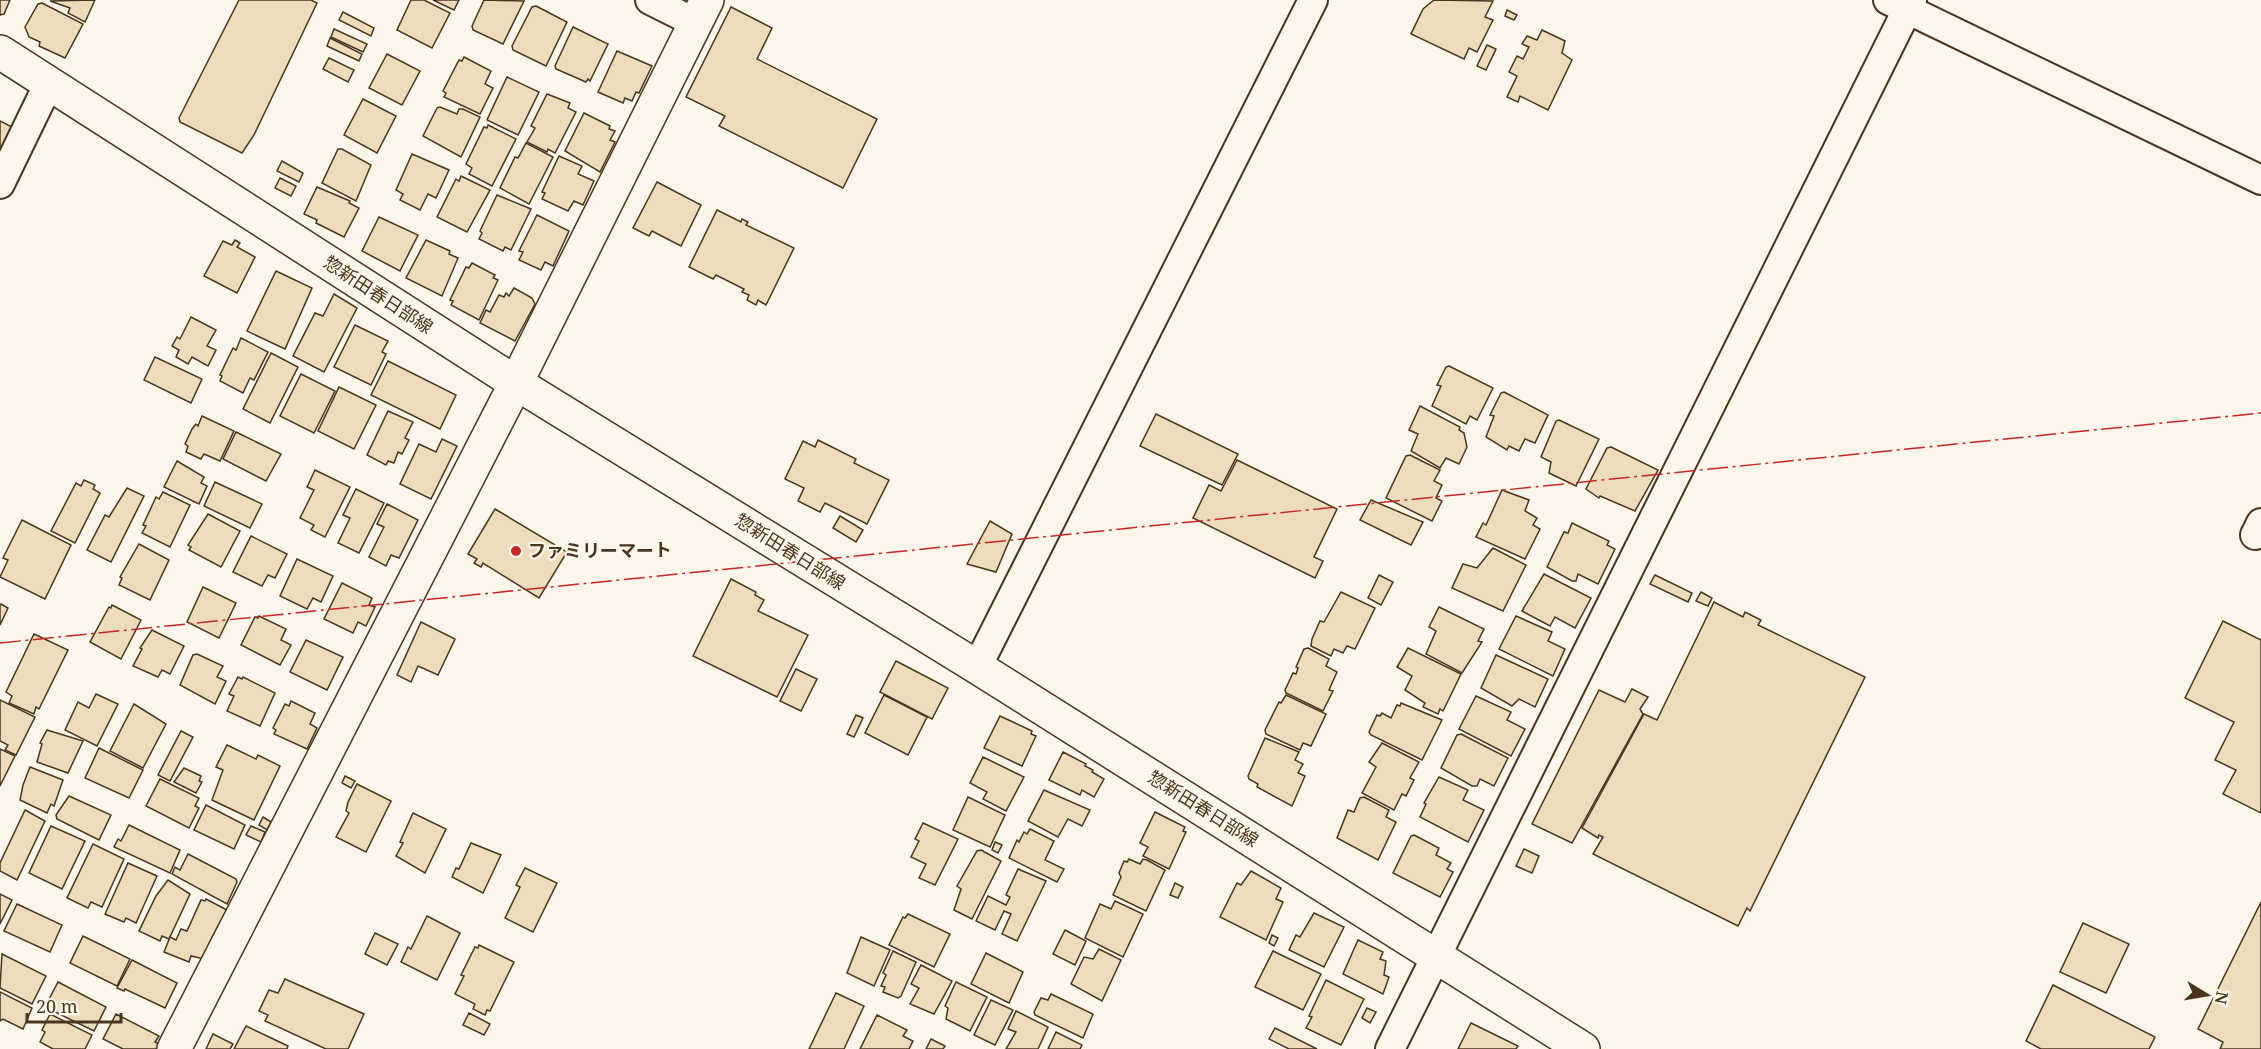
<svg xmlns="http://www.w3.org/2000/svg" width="2261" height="1049" font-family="'Noto Serif','Noto Sans JP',serif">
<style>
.building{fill:#ecdcbc;stroke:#4a3520;stroke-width:1.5}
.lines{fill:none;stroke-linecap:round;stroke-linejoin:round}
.minor-casing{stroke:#4a3520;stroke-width:32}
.tertiary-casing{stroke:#4a3520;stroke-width:36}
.secondary-casing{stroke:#4a3520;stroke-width:36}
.minor{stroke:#fbf6e9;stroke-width:28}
.tertiary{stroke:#fbf6e9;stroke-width:33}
.secondary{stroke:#fbf6e9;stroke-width:33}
.power{stroke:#c62828;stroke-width:1.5;stroke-dasharray:21 4.5 3 4.5;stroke-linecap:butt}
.poi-dot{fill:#c62828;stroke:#fbf6e9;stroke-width:2}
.labels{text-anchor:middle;stroke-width:4.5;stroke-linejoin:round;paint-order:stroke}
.street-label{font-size:18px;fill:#4a3520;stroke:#fbf6e9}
.poi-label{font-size:18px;font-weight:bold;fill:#4a3520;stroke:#fbf6e9;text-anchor:start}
</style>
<rect width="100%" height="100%" fill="#fbf6e9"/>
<!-- building -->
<g class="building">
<path d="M0,0H10L4,14L0,15Z"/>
<path d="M95,0L85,22L68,13L70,8L50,1Z"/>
<path d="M239,0H311L317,3L254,135L242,153L180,122L179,118Z"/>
<path d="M411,0H424L450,13L432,48L397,30Z"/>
<path d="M433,0H459L454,10Z"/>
<path d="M484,0L524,1L503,44L473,30L472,26Z"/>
<path d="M1434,0L1493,1L1485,17L1493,20L1477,52L1469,48L1464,59L1411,34L1423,9Z"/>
<path d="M42,3L83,24L65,58L39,46L40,42L29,37L25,27L38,4Z"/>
<path d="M536,6L567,22L546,66L513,50L512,46L532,7Z"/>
<path d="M731,7L772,28L757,59L877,119L843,188L719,126L725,116L686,97Z"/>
<path d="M1507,10L1517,15L1514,20L1505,16Z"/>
<path d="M343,12L374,28L371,36L339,20Z"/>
<path d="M573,27L608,44L590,81L588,79L586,82L556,69L555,66Z"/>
<path d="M334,29L367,44L363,52L331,37Z"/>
<path d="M1542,30L1565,41L1562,53L1572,60L1548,110L1520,96L1518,102L1507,97L1517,76L1509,72L1517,56L1523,59L1529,47L1522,44L1527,36L1537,40Z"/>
<path d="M330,38L362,54L359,61L327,46Z"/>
<path d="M1487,45L1496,49L1486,70L1477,66Z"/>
<path d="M617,51L652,66L639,93L636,92L632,101L625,98L623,103L598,92Z"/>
<path d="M387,54L420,71L402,105L369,88Z"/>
<path d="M464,57L491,71L485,84L493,88L480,114L444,97L446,93L443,91L459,60L462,61Z"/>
<path d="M329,58L354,70L348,82L323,69Z"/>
<path d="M507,77L539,92L518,135L487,120Z"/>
<path d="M547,94L570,103L568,108L576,112L555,153L548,149L547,152L527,142L535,128L531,126Z"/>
<path d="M363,99L396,116L377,153L344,135Z"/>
<path d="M440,107L457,114L459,109H463L480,117L461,157L423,136L437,108Z"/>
<path d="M584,113L610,126L609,129L615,131L610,140L615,142L600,172L565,151Z"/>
<path d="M0,121L14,128L0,152Z"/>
<path d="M488,125L516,139L492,186L469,174L472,168L466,164L484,127L487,128Z"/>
<path d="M526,143L553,157L529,204L500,188L515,157L518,158Z"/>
<path d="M338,149H342L371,165L356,201L322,183Z"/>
<path d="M412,154L449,170L436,198L428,194L420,210L400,200L403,194L396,190Z"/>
<path d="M559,156L582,166L578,174L594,181L583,205L574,201L568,211L542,199L545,193L542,192Z"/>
<path d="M282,161L303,173L299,182L277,171Z"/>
<path d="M461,176L490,190L467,232L437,217L456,179L459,181Z"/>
<path d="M280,178L296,186L291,196L275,188Z"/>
<path d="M657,182L701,205L681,246L652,231L649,236L633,228Z"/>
<path d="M317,187L350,201L349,203L359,208L344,237L316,223L317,220L304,214Z"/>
<path d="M497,195L531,209L511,250L505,247L503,251L479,239L482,233L480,231Z"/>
<path d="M717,210L741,222L742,219L748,222L746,225L794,248L766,305L758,300L756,305L747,300L749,295L742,292L744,289L716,275L713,279L689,267Z"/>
<path d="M537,215L569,231L553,266L545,262L541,270L519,260L523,252L519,251Z"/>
<path d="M379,217L418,235L400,271L362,251Z"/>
<path d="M235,240L240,243L237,247L255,257L237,293L204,276L223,241L232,245Z"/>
<path d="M426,240L450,251L449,254L458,258L442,296L406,278Z"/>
<path d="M472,263L495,275L493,278L498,280L479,320L451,305L453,301L450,300L466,267L469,268Z"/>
<path d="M276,271L312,288L285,349L247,331Z"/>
<path d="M514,288L532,298L535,304L515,341L480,323L486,310L490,312L499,295L504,297L506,293L509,296Z"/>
<path d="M334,294L357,308L324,372L293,356L315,313L323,316Z"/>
<path d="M191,317L216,330L207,346L216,350L208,366L192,357L188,364L176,357L179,350L172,346L177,337L180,339Z"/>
<path d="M355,325L388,341L382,352L386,354L371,385L334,367Z"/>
<path d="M241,338L268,352L254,380L250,378L243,393L220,381L222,376L220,375L233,348L236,350Z"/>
<path d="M271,353L298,367L270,423L243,409Z"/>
<path d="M155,357L202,379L191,403L144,380Z"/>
<path d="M388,361L456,395L440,429L371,395Z"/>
<path d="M1449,366L1493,388L1477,420L1470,416L1466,424L1432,406L1441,386L1437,385L1446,367Z"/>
<path d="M301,374L335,391L314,433L280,416Z"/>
<path d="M339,387L376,405L354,449L318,431Z"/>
<path d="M1504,392L1548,415L1535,443L1525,439L1519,451L1509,446L1507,450L1486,437L1494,416L1490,415L1501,393Z"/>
<path d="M1420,406L1460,427L1459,430L1464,433L1467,447L1459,464L1446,458L1440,468L1411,451L1418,434L1409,430Z"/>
<path d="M388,411L413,422L405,438L409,440L402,454L398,452L394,463L388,461L386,465L367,455Z"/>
<path d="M1156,414L1238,454L1222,485L1140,446Z"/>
<path d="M202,416L234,431L220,461L204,454L201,459L186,452L188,446L185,444L192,429L196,424L198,426Z"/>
<path d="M1559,420L1599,439L1576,486L1549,473L1551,462L1541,457L1556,421Z"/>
<path d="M236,432L281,454L266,481L223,459Z"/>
<path d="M442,439L457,446L431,499L400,484L419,444L436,452Z"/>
<path d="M818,440L856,459L854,463L889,480L867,524L825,503L820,512L798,501L804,488L785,479L803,441L815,447Z"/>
<path d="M1611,447L1658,470L1635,511L1600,496L1599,498L1586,489L1607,448Z"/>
<path d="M1410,455L1440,470L1434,481L1442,485L1436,498L1442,501L1432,521L1386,498L1406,456Z"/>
<path d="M1237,460L1337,509L1314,557L1323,561L1315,578L1193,518L1209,485L1221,491Z"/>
<path d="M177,461L204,477L201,483L207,486L199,504L164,487Z"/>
<path d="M315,470L350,487L325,537L311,530L314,525L300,518L314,490L307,487Z"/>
<path d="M84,480L95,485L93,489L100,493L75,543L51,531L76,483L81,486Z"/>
<path d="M215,482L262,504L250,528L204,506Z"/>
<path d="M127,488L144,496L111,562L87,550L105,515L109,517Z"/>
<path d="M356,489L384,503L359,553L338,543L350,518L343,515Z"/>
<path d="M1502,490L1529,500L1525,511L1537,518L1533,525L1540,529L1525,559L1476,537L1483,523L1486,525Z"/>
<path d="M163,492L190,505L170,547L142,533L146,526L143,525L156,497L159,499Z"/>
<path d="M1371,500L1423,522L1411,545L1360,520Z"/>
<path d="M387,504L418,520L399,558L391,555L386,566L369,557L384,527L377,524Z"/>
<path d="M495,509L567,552L539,598L483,563L481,567L474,563L477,559L468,554Z"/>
<path d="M208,514L240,531L221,567L189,550L191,547L188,545Z"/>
<path d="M840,516L863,530L856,542L833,528Z"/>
<path d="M22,520L71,545L45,599L0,577L8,560L3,558Z"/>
<path d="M990,521L1012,534L996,572L967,564Z"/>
<path d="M1572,523L1609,541L1607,545L1615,549L1598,584L1578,574L1576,581H1572L1547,567L1564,532L1568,533Z"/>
<path d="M251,536L287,554L275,578L268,575L262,586L233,572Z"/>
<path d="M139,544L169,560L150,600L119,585L122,578L120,577Z"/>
<path d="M1493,548L1526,565L1503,611L1452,588L1463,564L1477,568Z"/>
<path d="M297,559L333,576L321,602L313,598L307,609L280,596Z"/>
<path d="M1544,574L1591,598L1575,628L1555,617L1550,626L1522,611Z"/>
<path d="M1379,575L1393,582L1381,605L1368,598Z"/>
<path d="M1655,575L1692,593L1688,602L1650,584Z"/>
<path d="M731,579L756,592L755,595L764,600L758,611L808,635L777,697L693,656Z"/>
<path d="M342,583L372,598L369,605L375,607L366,626L358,622L353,633L324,619Z"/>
<path d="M203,587L236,603L219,638L187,622Z"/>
<path d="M1341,592L1375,608L1355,649L1347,646L1343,653L1334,649L1331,656L1311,646L1312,639L1320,621L1324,622Z"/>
<path d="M1701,592L1712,598L1708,606L1696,601Z"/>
<path d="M1714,602L1743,617L1745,612L1761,620L1758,625L1865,677L1750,911L1747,908L1738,926L1593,854L1603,837L1599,835L1598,838L1582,828L1644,714L1657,720Z"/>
<path d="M1,604L8,608L0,625V605Z"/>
<path d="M112,605L141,620L121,659L90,642L109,607L111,608Z"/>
<path d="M1439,607L1484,629L1478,641L1482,642L1462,673L1426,654L1436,631L1429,627Z"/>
<path d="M259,616L286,629L281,640L291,645L280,665L241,645L255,617L258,618Z"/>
<path d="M1516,616L1552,632L1548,641L1565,649L1553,676L1499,649Z"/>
<path d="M2223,621L2261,640V813L2223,794L2236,770L2215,760L2234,722L2185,698Z"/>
<path d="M421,622L455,639L438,675L418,666L411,682L397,675Z"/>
<path d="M152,630L184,646L170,674L162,670L158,677L133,666L142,649L140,648Z"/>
<path d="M34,634L68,650L39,709L36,707L34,714L9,703L12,696L6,692Z"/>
<path d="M306,640L343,657L327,690L290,672Z"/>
<path d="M1308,648L1329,659L1326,666L1337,672L1329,690L1333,691L1323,711L1286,693L1285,690L1293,673L1296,674L1298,668L1296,667L1304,649Z"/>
<path d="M1408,648L1461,674L1443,711L1440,709L1438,714L1423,707L1425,703L1405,690L1412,676L1397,667Z"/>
<path d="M197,654L223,666L217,677L226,681L215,704L180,685L193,655Z"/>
<path d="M1496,655L1548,679L1535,707L1519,699L1512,706L1481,688Z"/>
<path d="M896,661L948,688L932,719L880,692Z"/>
<path d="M796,669L817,679L801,711L780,701Z"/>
<path d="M238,677L242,679L243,677L275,693L260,726L227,711L234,696L229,694Z"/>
<path d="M1632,689L1648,697L1640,709L1643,714L1572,843L1532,824L1599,690L1625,702Z"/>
<path d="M96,694L118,704L97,746L65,730L78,702L89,708Z"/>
<path d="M884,695L927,717L908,755L865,733Z"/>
<path d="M1286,695L1326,714L1311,746L1303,743L1300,750L1266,734L1265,730L1279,702L1281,703Z"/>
<path d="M1476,696L1511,712L1507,720L1525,729L1511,756L1459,729Z"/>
<path d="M0,700L35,717L16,755L5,750L8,745L0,741Z"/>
<path d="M291,701L315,713L310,724L317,728L307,749L274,734L276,730L273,728L285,704L289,706Z"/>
<path d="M1401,703L1442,720L1422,760L1371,735L1369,732L1377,715L1380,716L1382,713L1391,718L1397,705L1400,706Z"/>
<path d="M134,704L166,724L143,768L110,751Z"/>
<path d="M856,715L863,718L854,737L847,734Z"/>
<path d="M1000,716L1032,731L1031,734L1036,736L1022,766L984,748Z"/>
<path d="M47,730L83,741L68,773L37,762L42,744L40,743Z"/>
<path d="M181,731L193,737L170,781L158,775Z"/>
<path d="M1461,734L1508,758L1494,786L1480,779L1477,786H1472L1441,768L1457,735Z"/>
<path d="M1265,738L1299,752L1295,760L1303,764L1298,773L1305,776L1292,806L1257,787L1258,784L1249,779L1248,776Z"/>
<path d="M1382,743L1419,762L1410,778L1414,780L1406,796L1402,794L1394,810L1362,793L1376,767L1369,762Z"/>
<path d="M227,745L256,759L258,755L280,766L254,820L212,800L223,770L216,767Z"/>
<path d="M99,748L143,770L129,798L85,778Z"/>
<path d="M0,749L15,756L0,786Z"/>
<path d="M1063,752L1086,764L1085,766L1093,770L1092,772L1104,779L1094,797L1082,790L1080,795L1049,780Z"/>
<path d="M983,757L1024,777L1006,811L983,799L987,792L970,783Z"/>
<path d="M30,767L63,780L54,806L51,804L47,813L20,800L23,785Z"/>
<path d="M184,768L201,776L199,781L202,782L196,793L174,782Z"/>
<path d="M345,776L355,781L351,788L342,783Z"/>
<path d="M1439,777L1468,790L1463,800L1484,810L1468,842L1420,817L1426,804L1424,803Z"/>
<path d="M160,779L199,798L195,806L199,808L189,828L146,806Z"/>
<path d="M357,784L391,801L366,852L336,837L349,813L346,811L348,802Z"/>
<path d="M1044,790L1090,810L1082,826L1068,819L1058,837L1028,821Z"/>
<path d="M69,796L111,815L99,840L57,819L56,815Z"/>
<path d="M968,797L1005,815L990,847L953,830Z"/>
<path d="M1364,797L1389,810L1386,817L1396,822L1378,860L1337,838L1348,810L1354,812L1360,798Z"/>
<path d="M206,805L245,825L234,849L194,830Z"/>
<path d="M25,810L45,821L17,880L0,871V863Z"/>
<path d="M1155,812L1185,827L1183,831L1186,832L1169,869L1143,856L1148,847L1140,843Z"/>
<path d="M413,813L446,829L425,873L396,856L403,843L400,842Z"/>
<path d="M263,817L271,822L267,830L259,825Z"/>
<path d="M923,823L958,839L935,885L919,878L926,864L911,857L919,841L915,839Z"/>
<path d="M129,825L180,850L170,873L114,847L118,839L121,841Z"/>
<path d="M51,826L85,841L62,889L29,873Z"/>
<path d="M251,826L265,832L261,842L246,835Z"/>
<path d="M1030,829L1054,841L1045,860L1064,869L1057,882L1009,858L1017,840L1019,842L1024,832L1027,834Z"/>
<path d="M1414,835L1439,848L1436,855L1451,863L1447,869L1453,872L1440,897L1393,873L1411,836Z"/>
<path d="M995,842L1002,845L998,853L992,850Z"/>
<path d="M471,843L501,855L483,893L452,877L456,868L459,869Z"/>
<path d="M93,844L124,859L102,907L91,902L88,908L67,898Z"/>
<path d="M1524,849L1539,856L1532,873L1516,866Z"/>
<path d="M981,850L1001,861L972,919L954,910L961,889L957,886L977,851Z"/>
<path d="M188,854L236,879L237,882L227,904L172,874L175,867L180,870Z"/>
<path d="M1129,859L1140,864L1143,859L1147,860L1165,870L1146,911L1113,895L1121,877L1119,873L1124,861L1127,862Z"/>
<path d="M128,863L157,876L136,923L126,918L124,922L105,914Z"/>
<path d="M525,868L557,883L533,932L505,918L520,887L516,885Z"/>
<path d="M1018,869L1046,881L1017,941L1002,934L1011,914L1004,911L995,930L976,921L988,896L1006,905L1010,897L1006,895Z"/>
<path d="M1251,871L1281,888L1276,899L1283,902L1266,940L1220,917L1237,883L1241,885Z"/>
<path d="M168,880L190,894L169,939L162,936L160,941L139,931L156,896Z"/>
<path d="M1175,883L1183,887L1178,898L1170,895Z"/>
<path d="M0,894L12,900L0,924Z"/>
<path d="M206,899L227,910L204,959L191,956L189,962L164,952L170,937L176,940L181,929L187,931L201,900L205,901Z"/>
<path d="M1115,901L1143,914L1123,957L1085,938L1100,904L1111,909Z"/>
<path d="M2261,902V1049H2220L2223,1042L2198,1029Z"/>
<path d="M17,904L62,925L50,952L4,931Z"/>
<path d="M1314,913L1344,927L1324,967L1289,950L1296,935L1300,937Z"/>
<path d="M908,914L950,934L934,967L889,945L903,917L905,918Z"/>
<path d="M427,916L460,933L437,980L401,962L408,947L411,949Z"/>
<path d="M2083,923L2129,944L2106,993L2060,972Z"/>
<path d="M1065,930L1086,941L1075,965L1053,954Z"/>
<path d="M375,933L398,944L387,965L365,954Z"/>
<path d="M1272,935L1278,938L1274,946L1269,943Z"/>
<path d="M83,936L130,959L117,986L70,963Z"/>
<path d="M861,937L890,950L874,986L847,973Z"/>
<path d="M1358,940L1383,952L1380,959L1386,961L1384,975L1389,977L1383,994L1343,974Z"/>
<path d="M479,945L514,962L490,1011L487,1010L485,1015L473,1009L475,1004L455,994L464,976L461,975L475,947L478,948Z"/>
<path d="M1099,949L1121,960L1102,1001L1071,984L1084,957L1093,959Z"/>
<path d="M893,951L916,962L901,996L898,998L883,992L885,987L881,986L886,975L883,973Z"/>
<path d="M1273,951L1321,974L1303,1010L1255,987Z"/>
<path d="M986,953L1023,972L1009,1003L971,984Z"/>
<path d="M2,954L46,976L32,1004L0,988Z"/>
<path d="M132,960L177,983L165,1008L125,989L124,991L117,988Z"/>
<path d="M921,965L952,981L934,1014L910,1004L919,988L911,984Z"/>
<path d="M285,979L364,1014L348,1049H326L265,1021L268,1015L259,1011L269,990L278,993Z"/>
<path d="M1326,980L1364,999L1341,1045L1306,1028L1312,1017L1309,1016Z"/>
<path d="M58,982L106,1007L94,1031L45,1007Z"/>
<path d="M956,982L987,997L970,1031L946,1019L948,1008L945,1006Z"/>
<path d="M2053,985L2155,1037L2149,1049H2041L2026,1041Z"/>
<path d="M0,992L32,1008L23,1029L3,1019L0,1021Z"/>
<path d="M836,993L864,1006L844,1049H809Z"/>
<path d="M1051,994L1093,1014L1083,1038L1035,1015L1034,1012L1041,998L1048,1000Z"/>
<path d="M991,1000L1013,1010L995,1045L974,1035Z"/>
<path d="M1367,1008L1376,1012L1370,1023L1362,1018Z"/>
<path d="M1016,1011L1048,1027L1038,1049H1006L1016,1032L1008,1029Z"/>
<path d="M469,1013L490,1024L484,1035L463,1025Z"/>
<path d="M50,1014L92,1035L85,1049H53L40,1042L45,1032L42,1030Z"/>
<path d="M116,1014L159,1036L155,1042L159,1044L156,1049H123L103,1039Z"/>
<path d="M877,1015L907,1030L903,1036L913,1041L909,1049H860Z"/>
<path d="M1471,1023L1518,1046L1516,1049H1458Z"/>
<path d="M246,1026L288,1046L287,1049H234Z"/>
<path d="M1275,1028L1317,1049H1289L1269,1039Z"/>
<path d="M1056,1032L1082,1045L1080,1049H1048Z"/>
<path d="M213,1034L233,1044L230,1049H206Z"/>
<path d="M931,1039L945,1046L943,1049H926Z"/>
</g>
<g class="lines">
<defs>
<g id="minor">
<path d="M650,0L696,23"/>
<path d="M1888,0L2261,180"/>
<path d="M0,184L49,83"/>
<path d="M2255,535L2261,523"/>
<path d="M977,667L1313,0"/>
<path d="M1390,1049L1912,0"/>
</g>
<path id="tertiary" d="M174,1049L516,383L707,0"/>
<path id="secondary" d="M0,52L516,383L977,667L1583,1049"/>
</defs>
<!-- minor casing -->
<use href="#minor" class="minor-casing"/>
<!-- tertiary casing -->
<use href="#tertiary" class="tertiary-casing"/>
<!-- secondary casing -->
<use href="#secondary" class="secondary-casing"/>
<!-- minor -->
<use href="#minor" class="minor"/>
<!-- tertiary -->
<use href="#tertiary" class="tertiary"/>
<!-- secondary -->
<use href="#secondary" class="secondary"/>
<!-- power -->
<path class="power" d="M0,643L2261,413"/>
</g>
<!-- markers -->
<circle class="poi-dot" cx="516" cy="551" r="6"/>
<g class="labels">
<!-- street labels -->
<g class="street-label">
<text transform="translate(378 295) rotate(33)" y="6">惣新田春日部線</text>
<text transform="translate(790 552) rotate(32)" y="6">惣新田春日部線</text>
<text transform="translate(1203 809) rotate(32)" y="6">惣新田春日部線</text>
</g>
<!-- poi labels -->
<g class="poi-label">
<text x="528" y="557">ファミリーマート</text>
</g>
</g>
<!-- north arrow -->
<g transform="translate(2207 995) rotate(101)" stroke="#fbf6e9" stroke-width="4.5" paint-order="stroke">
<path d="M0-4.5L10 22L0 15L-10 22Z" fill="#4a3520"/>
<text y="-9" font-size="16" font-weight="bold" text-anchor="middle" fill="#4a3520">N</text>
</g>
<!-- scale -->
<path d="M27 1013v9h94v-9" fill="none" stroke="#4a3520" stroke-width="3"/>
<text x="36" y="1013" font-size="18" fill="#4a3520" stroke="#fbf6e9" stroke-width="4.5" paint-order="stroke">20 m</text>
</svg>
